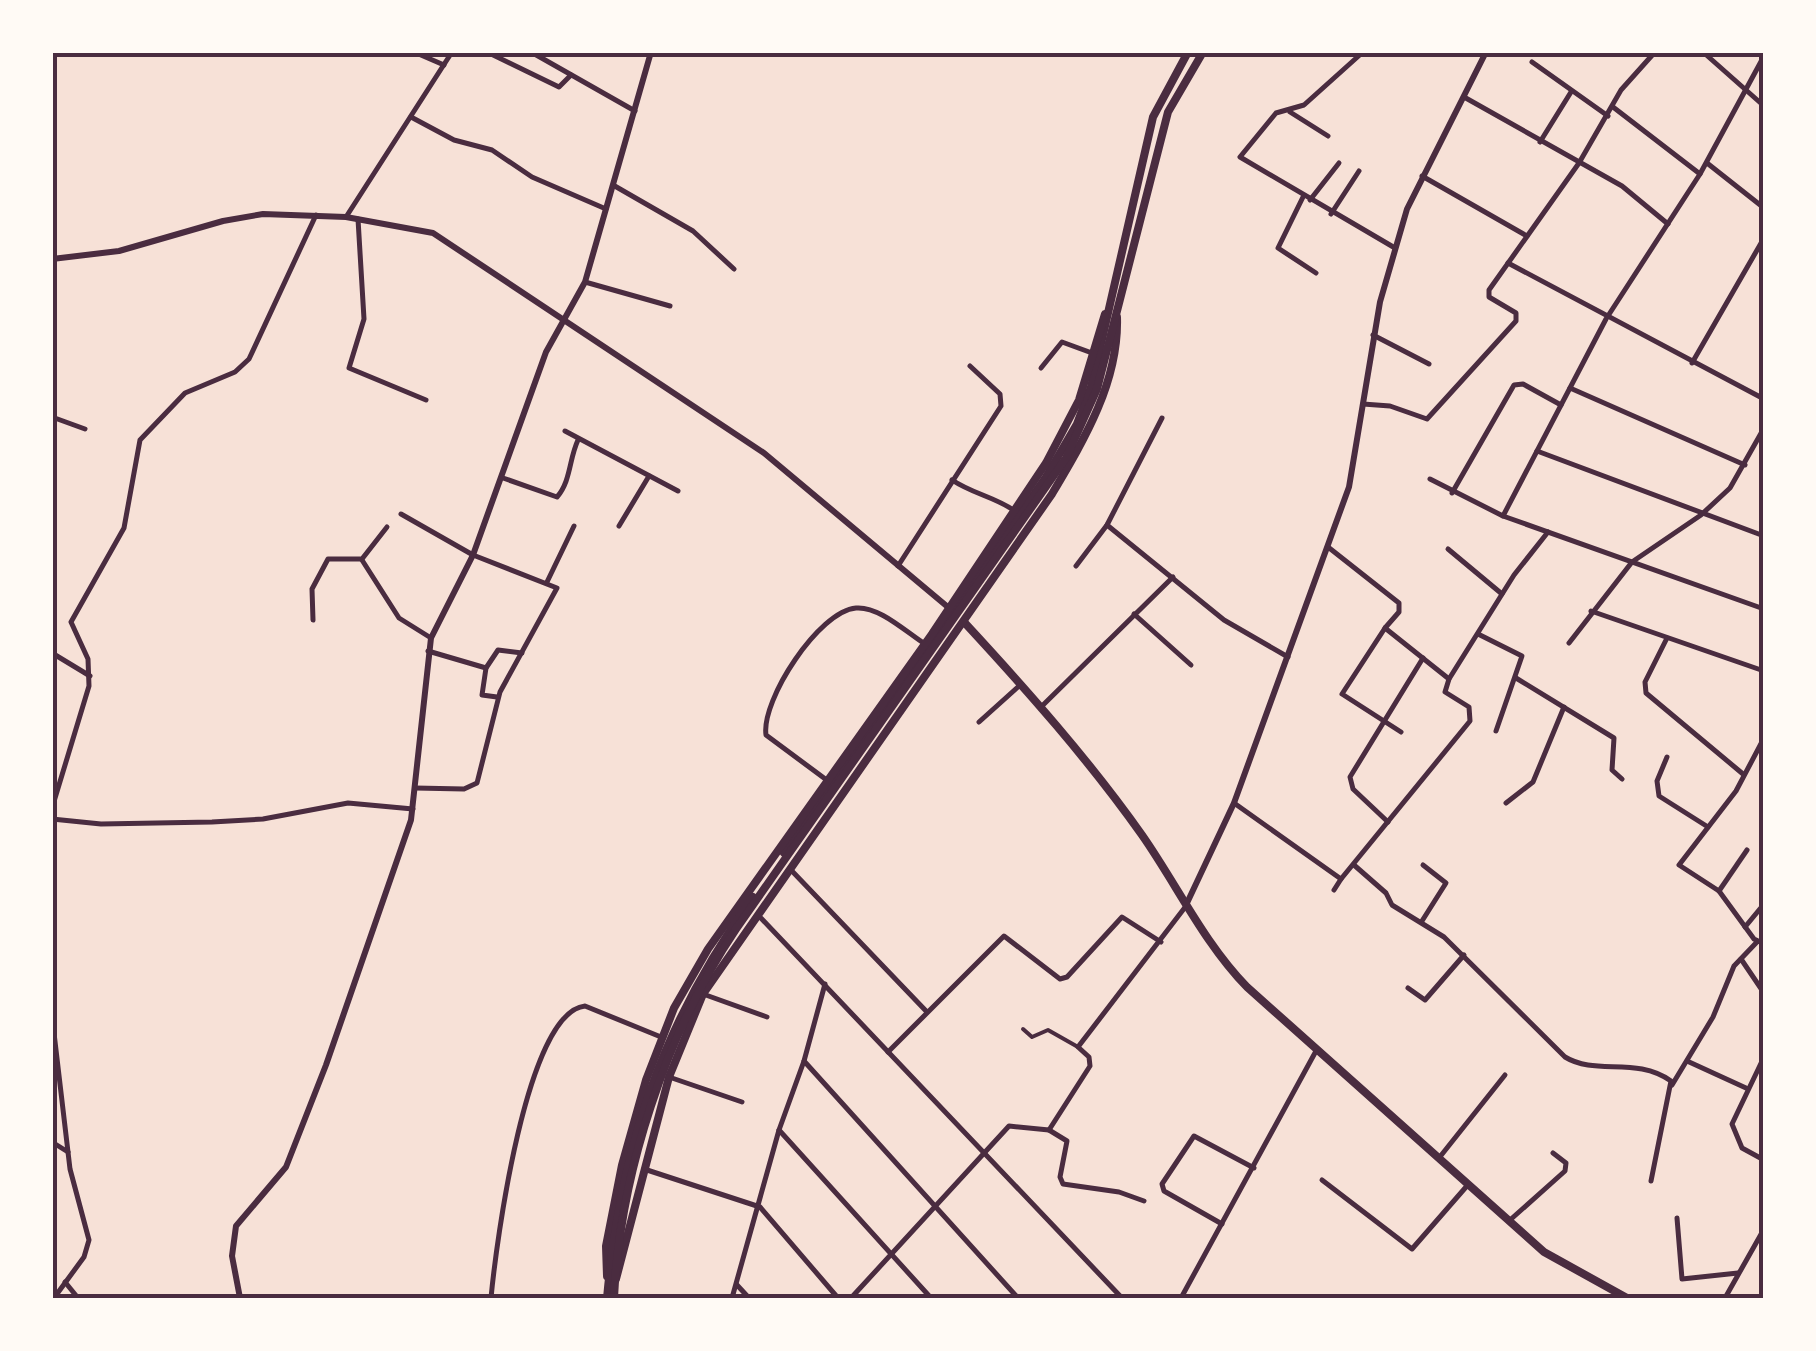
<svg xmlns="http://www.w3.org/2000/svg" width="1816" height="1351" font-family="'Archivo Narrow',sans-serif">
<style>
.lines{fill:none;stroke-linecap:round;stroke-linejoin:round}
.pedestrian{stroke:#4a2c40;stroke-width:4}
.minor{stroke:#4a2c40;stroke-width:5}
.tertiary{stroke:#4a2c40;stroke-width:6}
.trunk{stroke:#4a2c40;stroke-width:8}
.neatline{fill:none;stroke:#4a2c40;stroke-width:4}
</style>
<rect width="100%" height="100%" fill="#f7e1d7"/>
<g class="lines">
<!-- pedestrian -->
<path class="pedestrian" d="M1023,1029L1032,1037L1048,1030L1078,1047"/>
<!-- minor -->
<g class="minor">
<path d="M414,52L444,65"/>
<path d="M487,52L559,87L571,75"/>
<path d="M531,52L635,111"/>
<path d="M1363,52L1304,105L1276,113L1240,157L1395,248"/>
<path d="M1703,52L1764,106"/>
<path d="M1532,62L1608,116"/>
<path d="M1464,97L1622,186L1668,224"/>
<path d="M1613,107L1700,174"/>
<path d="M1290,112L1328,136"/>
<path d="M411,117L454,140L492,150L532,177L606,209"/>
<path d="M1540,142L1571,92"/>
<path d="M1707,163L1764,208"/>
<path d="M1422,176L1527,236"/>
<path d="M613,185L693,231L734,269"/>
<path d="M1303,197L1278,248L1316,273"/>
<path d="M1310,200L1339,163"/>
<path d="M1331,214L1359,171"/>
<path d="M346,217L452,52"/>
<path d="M358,219L364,319L349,368L426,400"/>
<path d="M1508,263L1764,399"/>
<path d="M585,282L670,306"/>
<path d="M1373,335L1429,364"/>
<path d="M1692,363L1764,238"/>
<path d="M1041,368L1062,342L1092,353"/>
<path d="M1570,388L1745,465"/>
<path d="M1363,404L1390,406L1427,419L1516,321V313L1489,297V290L1579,163L1621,90L1655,52"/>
<path d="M52,417L85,429"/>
<path d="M565,431L678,491"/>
<path d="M1537,451L1764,536"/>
<path d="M503,478L557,497C571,481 569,459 578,440"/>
<path d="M1430,479L1503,516L1764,609"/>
<path d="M952,480C973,494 995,497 1015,511"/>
<path d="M1452,493L1514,385L1523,384L1561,405"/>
<path d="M401,514L473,555L557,588L500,692L477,783L464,789L415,788"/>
<path d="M1503,516L1606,319L1700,174L1764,56"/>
<path d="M1107,525L1224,620L1288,657"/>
<path d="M619,526L649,476"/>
<path d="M1328,547L1399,603V612L1385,628"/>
<path d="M1448,549L1502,594"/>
<path d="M362,560L399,618L431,638"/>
<path d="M898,566L1001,406L1000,394L970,366"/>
<path d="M1076,566L1107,525L1162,418"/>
<path d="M547,582L574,526"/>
<path d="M1591,611L1764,671"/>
<path d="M1134,614L1191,665"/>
<path d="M313,620L312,589L328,559H362L387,527"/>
<path d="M1478,634L1522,656L1496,731"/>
<path d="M1667,638L1645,682L1646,693L1743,774"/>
<path d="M1569,643L1632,562L1701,515L1730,488L1764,428"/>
<path d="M428,651L486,668"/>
<path d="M52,653L90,676"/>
<path d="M1516,678L1614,738L1612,770L1622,779"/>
<path d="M497,697L482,695L486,668L498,650L522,653"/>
<path d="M1040,708L1173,577"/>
<path d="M979,722L1019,686"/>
<path d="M1401,732L1342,694L1385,628L1449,679"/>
<path d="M1764,738L1736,791L1679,865L1719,891L1754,939L1764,944"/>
<path d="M1667,757L1657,781L1659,796L1708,827"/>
<path d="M828,781L766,735C761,700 819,611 856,608C879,606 906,632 925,644"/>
<path d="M1234,803L1341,879L1334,890"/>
<path d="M1506,803L1533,782L1564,707"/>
<path d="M52,808L89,686L88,659L71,622L124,528L140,440L185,393L235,372L249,359L316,215"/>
<path d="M52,819L101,824L212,822L263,819L348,803L413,809"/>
<path d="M1388,822L1353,789L1350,777L1423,658"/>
<path d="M1354,865L1386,893L1392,905L1444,937L1565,1057C1596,1076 1636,1056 1671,1081L1651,1181"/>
<path d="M791,870L927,1012"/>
<path d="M1341,879L1470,721L1469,707L1445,692L1449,679L1514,575L1548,532"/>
<path d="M1719,891L1747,850"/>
<path d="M759,916L1122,1298"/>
<path d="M1422,921L1446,883L1423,865"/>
<path d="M1745,927L1764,904"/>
<path d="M1741,959L1764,993"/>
<path d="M825,984L804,1061L1018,1298"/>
<path d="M1408,988L1425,1000L1464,955"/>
<path d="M703,994L767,1017"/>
<path d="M52,1016L70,1169L89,1240L84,1257L54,1298"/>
<path d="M888,1052L1004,936L1060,979L1067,977L1122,917L1161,942"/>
<path d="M1764,1057L1732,1124L1742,1148L1764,1160"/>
<path d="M1687,1061L1746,1088"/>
<path d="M669,1077L742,1102"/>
<path d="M1672,1085L1713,1017L1734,966L1756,943"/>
<path d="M779,1130L931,1298"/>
<path d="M1049,1130L1067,1141L1060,1177L1063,1184L1119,1192L1144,1201"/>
<path d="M52,1142L68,1152"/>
<path d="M1439,1158L1505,1075"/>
<path d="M644,1169L760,1207L838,1298"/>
<path d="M1322,1180L1412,1249L1466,1187"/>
<path d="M1677,1218L1682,1279L1738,1273"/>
<path d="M1510,1220L1565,1171L1566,1163L1553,1153"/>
<path d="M1222,1224L1164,1191L1162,1184L1194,1136L1254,1168"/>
<path d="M65,1282L78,1298"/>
<path d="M737,1285L749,1298"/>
<path d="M491,1298C496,1245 526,1012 585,1006L661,1037"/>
<path d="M732,1298L779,1130L804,1061"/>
<path d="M851,1298L1009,1126L1049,1130L1090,1066L1089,1057L1078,1047L1186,906"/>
<path d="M1181,1298L1316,1051"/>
<path d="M1725,1298L1764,1229"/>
</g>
<!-- tertiary -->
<g class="tertiary">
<path d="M52,259L119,251L223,221L263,214L346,217L433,233L764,453L949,608"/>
<path d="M1187,903L1234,803L1349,487L1380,302L1407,209L1486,52"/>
<path d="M240,1298L232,1256L236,1226L286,1167L326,1065L411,820L431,638L473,555L546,352L585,282L651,52"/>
</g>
<!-- trunk -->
<g class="trunk">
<path d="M964,622C1026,689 1089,760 1142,835C1177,885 1204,943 1247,987L1544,1252L1627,1298"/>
<path d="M784,853L1046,477L1077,424L1091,387L1153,117L1188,52"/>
<path d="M607,1276L606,1246L622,1165L646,1080L674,1008L708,949L932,634L1046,463L1079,400L1105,314"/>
<path d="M616,1279L669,1077L703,994L1052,494C1084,440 1119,382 1117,317"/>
<path d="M607,1298C621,1145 663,1022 753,897"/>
<path d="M614,1298C620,1173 666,1033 736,929L1066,458L1097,389L1168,112L1203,52"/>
</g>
</g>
<!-- border -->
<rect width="1816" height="1351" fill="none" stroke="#fffaf5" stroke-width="110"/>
<rect x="55" y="55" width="1706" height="1241" class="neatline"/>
</svg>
